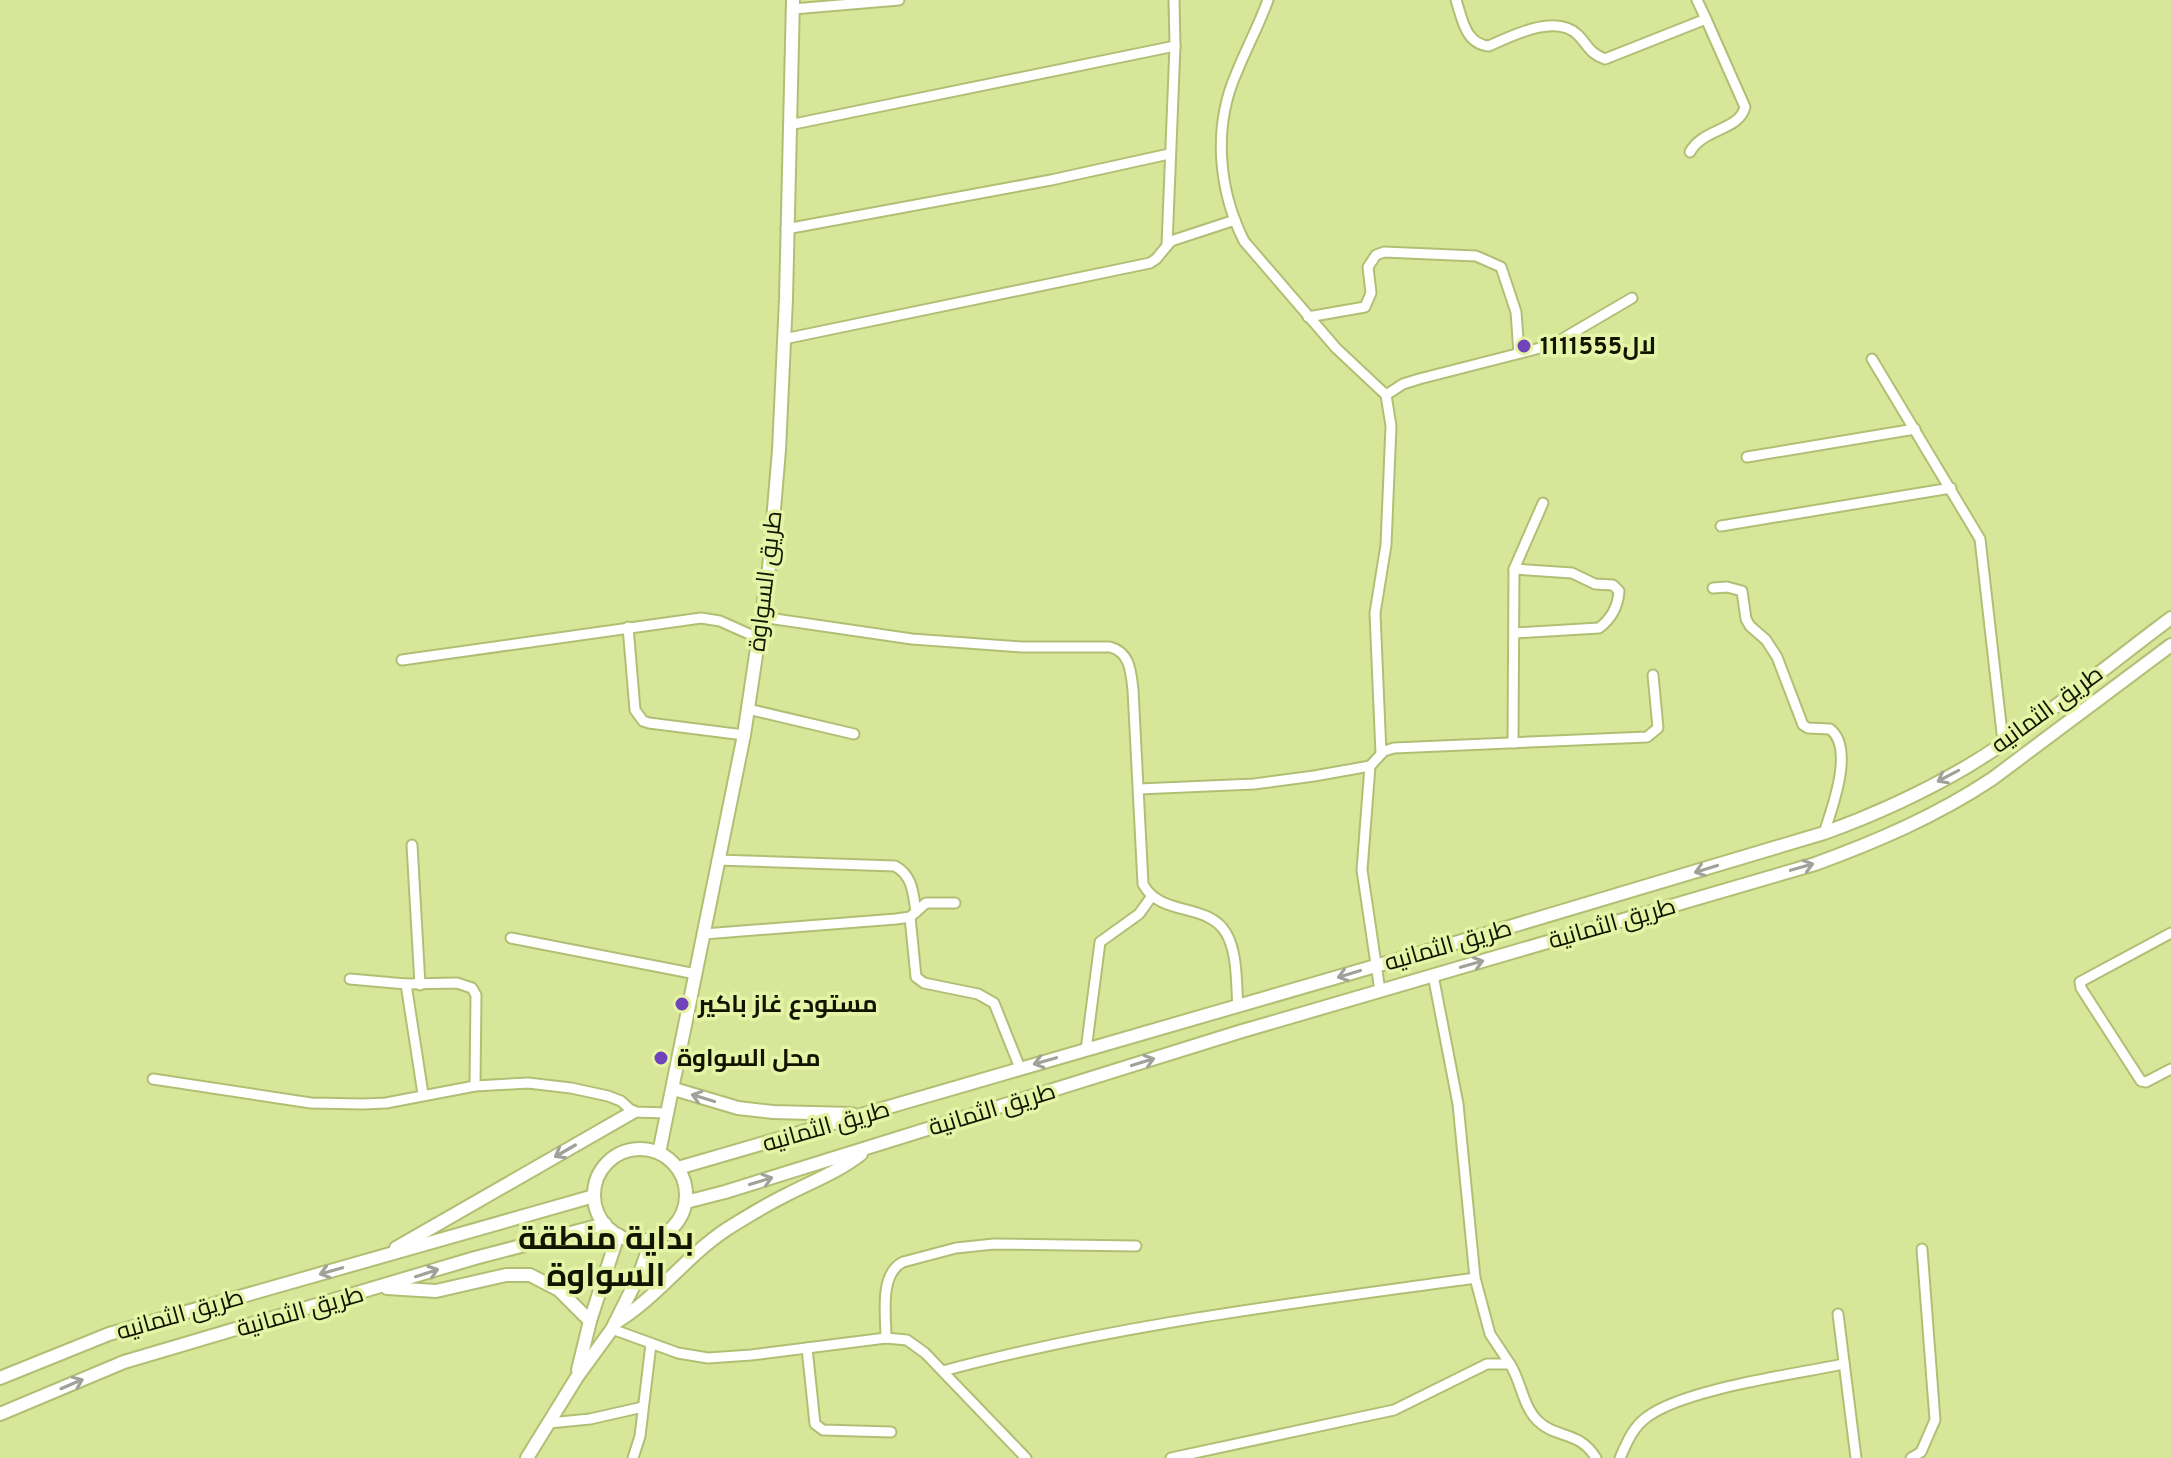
<svg xmlns="http://www.w3.org/2000/svg" width="2171" height="1458" font-family="Overpass,Cairo,sans-serif">
<style>
.lines{fill:none;stroke-linecap:round;stroke-linejoin:round}
.street-casing{stroke:#b1bf74;stroke-width:13}
.secondary-casing{stroke:#b1bf74;stroke-width:16}
.street{stroke:#fff;stroke-width:9}
.secondary{stroke:#fff;stroke-width:12}
.oneway{stroke:#a0a199}
.poi-dot{fill:#7143ba;stroke:#e5f4a7;stroke-width:3}
.labels{text-anchor:middle;stroke-width:7;stroke-linejoin:round;paint-order:stroke}
.poi-label{font-size:24px;font-weight:bold;fill:#111500;stroke:#e5f4a7;text-anchor:start}
.street-label{font-size:24px;fill:#111500;stroke:#e5f4a7}
.district-label{font-size:32px;font-weight:bold;fill:#111500;stroke:#e5f4a7}
</style>
<rect width="100%" height="100%" fill="#d8e69a"/>
<g class="lines">
<defs>
<g id="street">
<path d="M1268,0C1259,25 1246,49 1236,74C1213,127 1218,189 1244,241L1336,348L1386,395L1391,426L1386,545L1375,613L1381,754"/>
<path d="M1456,0C1462,18 1465,44 1489,46C1511,36 1556,13 1578,35C1588,45 1590,54 1605,59L1706,19L1697,0"/>
<path d="M793,9L899,0"/>
<path d="M789,125L1175,46"/>
<path d="M1690,152C1703,128 1739,131 1745,107L1706,19"/>
<path d="M786,229L1051,180L1169,154"/>
<path d="M1167,245L1175,46L1174,0"/>
<path d="M1308,317L1365,307L1371,293L1368,267L1376,255L1384,252L1476,256L1501,267L1516,312L1519,353"/>
<path d="M784,339L1150,263L1156,259L1171,241L1235,220"/>
<path d="M1872,359L1980,539L2003,742"/>
<path d="M1386,395L1403,384L1419,379L1552,345L1632,298"/>
<path d="M1747,457L1915,429"/>
<path d="M1721,526L1951,488"/>
<path d="M1514,569L1572,573L1595,584L1613,585L1619,591C1618,607 1611,619 1599,628L1515,633"/>
<path d="M1713,588L1727,587L1742,591L1746,619L1750,626L1766,640L1777,657L1803,725L1808,728L1830,729C1855,748 1832,808 1824,833"/>
<path d="M761,617L912,639L1022,647H1110C1130,652 1131,672 1133,690L1143,884C1160,917 1208,902 1226,933C1238,953 1236,985 1238,1007"/>
<path d="M628,627L635,710L643,721L649,723L744,735"/>
<path d="M402,660L701,618L720,621L758,638"/>
<path d="M748,709L854,734"/>
<path d="M1513,743L1514,569L1543,503"/>
<path d="M1370,766L1362,870L1380,991"/>
<path d="M1139,789L1254,784L1314,776L1370,766L1384,751L1394,748L1647,737L1658,728L1653,675"/>
<path d="M412,845L420,985"/>
<path d="M717,860L895,866C913,876 913,893 916,912"/>
<path d="M910,917L916,977L924,983L978,994L994,1003L1020,1068"/>
<path d="M2171,933L2080,982L2081,988L2141,1081L2146,1082L2171,1069"/>
<path d="M704,934L896,919L910,917L926,903H955"/>
<path d="M511,938L696,974"/>
<path d="M1433,975L1458,1104L1475,1278L1490,1334L1510,1364"/>
<path d="M350,979L406,984L457,983L472,988L476,995L475,1086"/>
<path d="M406,984L423,1094"/>
<path d="M1086,1050L1100,942L1139,914L1152,896"/>
<path d="M153,1079L311,1103L363,1104L386,1103L475,1086L528,1083L571,1088L608,1096L621,1101L633,1112L668,1113"/>
<path d="M1838,1314L1856,1458"/>
<path d="M612,1329L678,1353L708,1358L751,1355L886,1338L907,1340L925,1353L1026,1458"/>
<path d="M886,1338C886,1315 879,1274 903,1262L956,1248L994,1244L1136,1246"/>
<path d="M807,1348L815,1424L823,1430L891,1432"/>
<path d="M943,1371C1117,1324 1297,1303 1475,1278"/>
<path d="M549,1423L590,1419L643,1407"/>
<path d="M633,1458L640,1436L651,1344"/>
<path d="M1171,1458L1394,1410L1487,1364H1510C1521,1381 1523,1407 1538,1421C1556,1439 1579,1430 1596,1458"/>
<path d="M1620,1458C1627,1442 1633,1427 1647,1417C1684,1389 1795,1374 1844,1364"/>
<path d="M1911,1458L1921,1452L1935,1420L1922,1249"/>
</g>
<g id="secondary">
<path d="M674,1089L738,1108L773,1112L852,1114"/>
<circle cx="640" cy="1195" r="46"/>
<path d="M659,1153L744,735L769,568L779,450L786,299L793,0"/>
<path d="M678,1168C1061,1059 1443,948 1824,833C1874,815 1922,793 1968,766C2039,723 2104,668 2171,618"/>
<path d="M686,1202L725,1192L1239,1032L1815,864C1878,841 1936,816 1992,779L2171,645"/>
<path d="M396,1248L633,1112"/>
<path d="M387,1288L436,1291L506,1275H530L559,1290L590,1321"/>
<path d="M615,1323C657,1298 686,1256 727,1229C746,1217 766,1205 786,1195C811,1182 838,1172 861,1154"/>
<path d="M578,1370L590,1321L618,1235"/>
<path d="M0,1378L109,1334L594,1196"/>
<path d="M0,1414L124,1362L475,1258L605,1224"/>
<path d="M527,1458L577,1377L612,1329L640,1273L652,1239"/>
</g>
</defs>
<!-- street casing -->
<use href="#street" class="street-casing"/>
<!-- secondary casing -->
<use href="#secondary" class="secondary-casing"/>
<!-- street -->
<use href="#street" class="street"/>
<!-- secondary -->
<use href="#secondary" class="secondary"/>
</g>
<!-- one-way arrows -->
<defs><path id="oneway-shaft" d="M-6 0H5M1.5-3L5.5 0L1.5 3" fill="none" stroke-width="1.6" stroke-linecap="round" stroke-linejoin="round" transform="scale(2)"/></defs>
<g class="oneway">
<use href="#oneway-shaft" transform="translate(1948 776) rotate(152)"/>
<use href="#oneway-shaft" transform="translate(1802 867) rotate(-16)"/>
<use href="#oneway-shaft" transform="translate(1706 869) rotate(163)"/>
<use href="#oneway-shaft" transform="translate(1472 964) rotate(-16)"/>
<use href="#oneway-shaft" transform="translate(1349 974) rotate(163)"/>
<use href="#oneway-shaft" transform="translate(1045 1061) rotate(164)"/>
<use href="#oneway-shaft" transform="translate(1143 1062) rotate(-17)"/>
<use href="#oneway-shaft" transform="translate(703 1098) rotate(-163)"/>
<use href="#oneway-shaft" transform="translate(565 1151) rotate(150)"/>
<use href="#oneway-shaft" transform="translate(761 1181) rotate(-17)"/>
<use href="#oneway-shaft" transform="translate(331 1271) rotate(164)"/>
<use href="#oneway-shaft" transform="translate(427 1273) rotate(-18)"/>
<use href="#oneway-shaft" transform="translate(72 1384) rotate(-23)"/>
</g>
<!-- markers -->
<g class="poi-dot">
<circle cx="1524" cy="346" r="8"/>
<circle cx="682" cy="1004" r="8"/>
<circle cx="661" cy="1058" r="8"/>
</g>
<g class="labels">
<!-- poi labels -->
<g class="poi-label">
<text x="1540" y="354">1111555لال</text>
<text x="698" y="1012">مستودع غاز باكير</text>
<text x="677" y="1066">محل السواوة</text>
</g>
<!-- street labels -->
<g class="street-label">
<text transform="translate(765 581) rotate(-83)" y="8">طريق السواوة</text>
<text transform="translate(2047 709) rotate(-36)" y="8">طريق الثمانيه</text>
<text transform="translate(1612 923) rotate(-16)" y="8">طريق الثمانية</text>
<text transform="translate(1448 945) rotate(-16)" y="8">طريق الثمانيه</text>
<text transform="translate(992 1109) rotate(-17)" y="8">طريق الثمانية</text>
<text transform="translate(826 1126) rotate(-16)" y="8">طريق الثمانيه</text>
<text transform="translate(300 1311) rotate(-16)" y="8">طريق الثمانية</text>
<text transform="translate(180 1314) rotate(-16)" y="8">طريق الثمانيه</text>
</g>
<!-- district labels -->
<g class="district-label">
<text x="606" y="1249">بداية منطقة<tspan x="606" dy="37">السواوة</tspan></text>
</g>
</g>
</svg>
